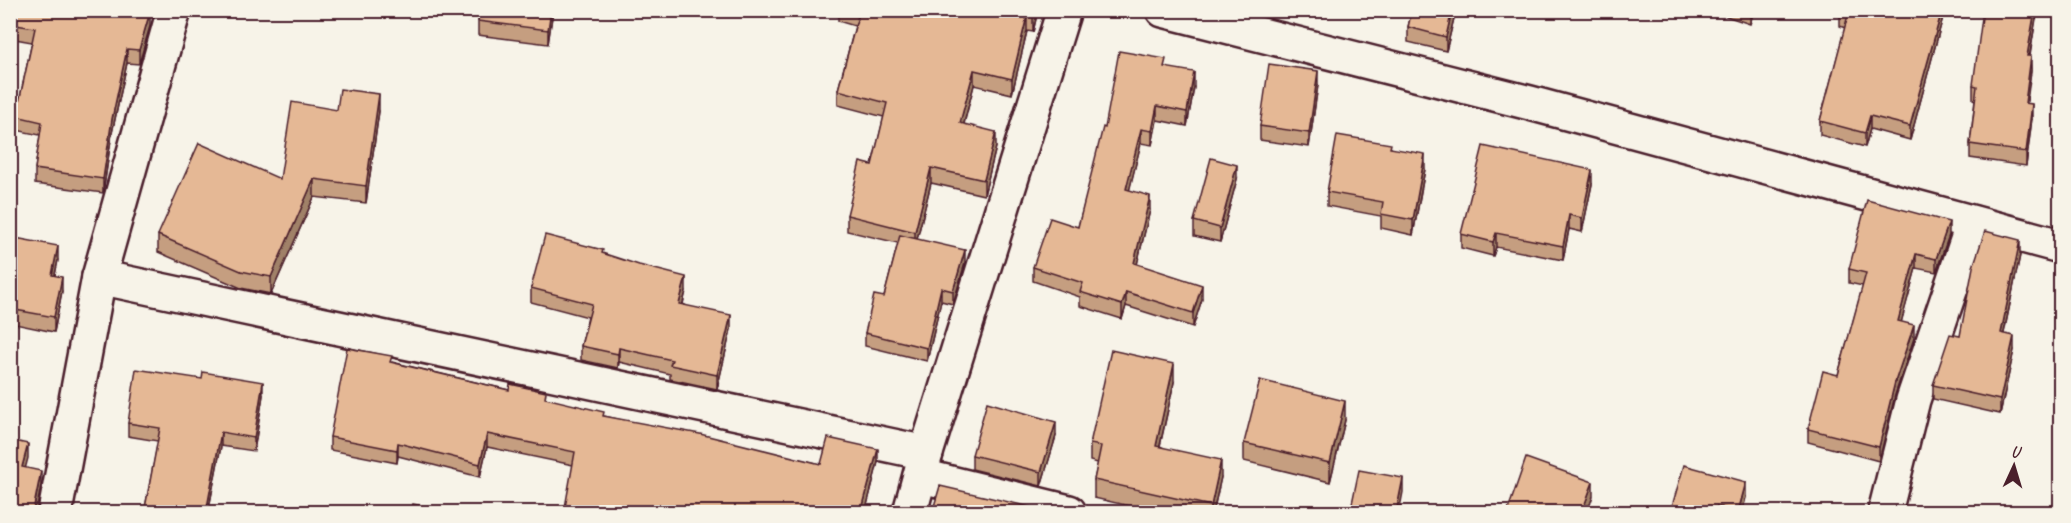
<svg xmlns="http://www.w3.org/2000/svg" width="2071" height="523" font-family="Caveat,sans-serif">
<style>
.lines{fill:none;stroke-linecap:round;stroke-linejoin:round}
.minor-casing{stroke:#4a1f2b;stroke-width:38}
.minor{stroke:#f7f3e8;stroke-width:33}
.wall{fill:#c59e80;stroke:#4a1f2b;stroke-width:1.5}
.shaded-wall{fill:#a08168;stroke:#4a1f2b;stroke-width:1.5}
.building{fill:#e5b895;stroke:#4a1f2b;stroke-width:1.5}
</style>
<rect width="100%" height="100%" fill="#f7f3e8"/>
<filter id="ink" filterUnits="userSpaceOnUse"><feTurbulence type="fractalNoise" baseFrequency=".0167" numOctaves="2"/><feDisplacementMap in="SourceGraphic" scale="12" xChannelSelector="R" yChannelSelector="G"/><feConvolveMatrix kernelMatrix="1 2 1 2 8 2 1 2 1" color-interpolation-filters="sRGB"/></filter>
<g filter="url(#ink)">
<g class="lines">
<defs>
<g id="minor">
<path d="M1163,10L1530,103L2060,246"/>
<path d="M99,277L926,453"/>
<path d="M922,476L1069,512"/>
<path d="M55,512L99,277L174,10"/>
<path d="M910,512L926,453L1064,10"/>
<path d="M1885,512L1913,400L1973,223"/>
</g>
</defs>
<!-- minor casing -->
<use href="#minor" class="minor-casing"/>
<!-- minor -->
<use href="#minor" class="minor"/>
</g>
<!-- wall -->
<g class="wall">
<path d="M10,10L150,26L139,64L127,63L112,133L103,193L35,184V169L40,135L16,130V116L32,42L10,38Z"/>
<path d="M553,10L548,44L478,35V21Z"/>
<path d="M838,10H1038L1033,32L1027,31L1012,94L974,85L964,124L996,147L984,195L931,183L917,239L965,263L953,304L941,301L927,361L865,346V333L884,297L898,243L847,231V215L872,165L884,117L838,105V90L855,26L838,21Z"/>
<path d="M1412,10H1456L1446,51L1408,42V27Z"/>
<path d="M1708,10H1754L1750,24Z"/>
<path d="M1943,10V17L1910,140L1870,129L1865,147L1820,135V121L1845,28L1840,26V13Z"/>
<path d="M2037,10L2030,56L2031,71L2026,103L2032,118L2026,166L1970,158V144L1975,100L1973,99V85Z"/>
<path d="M1166,67L1194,87L1187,126L1157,120L1152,145L1141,143L1129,190L1150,210L1137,264L1202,299L1193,327L1126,306L1122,319L1080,306V297L1033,281V267L1078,227L1105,128Z"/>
<path d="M1318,85L1309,147L1260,140V126Z"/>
<path d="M337,110L379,111L366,203L314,197L271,294L241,288L158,252V235L280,179Z"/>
<path d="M1391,148L1425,169L1413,235L1381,228V216L1327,206V192Z"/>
<path d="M1237,179L1220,242L1194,236V221Z"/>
<path d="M1592,184L1582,232L1569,229L1563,260L1496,247L1493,256L1461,248V234Z"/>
<path d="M1949,235L1936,272L1916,268L1901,322L1914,338L1895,395L1879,461L1808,442V429L1838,375L1863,286L1849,283V269Z"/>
<path d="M10,237L58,260L55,275L62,291L54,332L10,323Z"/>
<path d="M603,254L686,291L683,304L731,329L717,389L670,379V374L619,362L618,368L581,360V346L588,317L531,302V288Z"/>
<path d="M2020,255L2004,333L2014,350L2000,414L1933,399V385Z"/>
<path d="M392,362L546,399L604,416L821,464L878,462L865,513L573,465L487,447L480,477L398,456L397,463L330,450V437Z"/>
<path d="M1174,382L1160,446L1221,477L1213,513H1160L1094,498V480L1098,463L1090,461V444Z"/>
<path d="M263,395L254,451L221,446L208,513H145V508L158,441L128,436V423Z"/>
<path d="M1345,420L1330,482L1244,461V443Z"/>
<path d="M1056,436L1041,486L972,469V455Z"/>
<path d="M1746,497L1742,513H1670Z"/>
</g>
<!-- shaded-wall -->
<g class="shaded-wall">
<path d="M551,10H553L548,44V30Z"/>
<path d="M1034,10H1038L1033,32V17Z"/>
<path d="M1452,10H1456L1446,51V37Z"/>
<path d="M1750,10H1754L1750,24Z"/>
<path d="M1942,10H1943V17L1910,140V126Z"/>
<path d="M2035,10H2037V13L2027,70V56Z"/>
<path d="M150,12V26L139,64V50Z"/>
<path d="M1027,16V31L1012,94V79Z"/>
<path d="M127,49V63L112,133L103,193V179L112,119Z"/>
<path d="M2031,56V71L2025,117V103Z"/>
<path d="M974,70V85L960,138V123Z"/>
<path d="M1318,71V85L1309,147V133Z"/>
<path d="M1194,72V87L1187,126V112Z"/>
<path d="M379,94V111L366,203V186Z"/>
<path d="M2032,104V118L2026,166V152Z"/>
<path d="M1157,106V120L1152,145V131Z"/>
<path d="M1870,116V129L1865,147V133Z"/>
<path d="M1141,129V143L1126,204V189Z"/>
<path d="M996,132V147L984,195V180Z"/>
<path d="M1425,154V169L1413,235V220Z"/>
<path d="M1237,165V179L1220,242V228Z"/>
<path d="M931,168V183L915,247V232Z"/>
<path d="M1592,170V184L1582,232V218Z"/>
<path d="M314,179V197L271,294V277Z"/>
<path d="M1150,196V210L1134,277V263Z"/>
<path d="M1569,215V229L1563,260V246Z"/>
<path d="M1949,222V235L1936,272V259Z"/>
<path d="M1496,233V247L1493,256V242Z"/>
<path d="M2020,240V255L2001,347V333Z"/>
<path d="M58,246V260L52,289V275Z"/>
<path d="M965,250V263L953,304V291Z"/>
<path d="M1916,254V268L1898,334V321Z"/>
<path d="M62,277V291L54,332V317Z"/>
<path d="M686,277V291L679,318V304Z"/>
<path d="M1202,285V299L1193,327V313Z"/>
<path d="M941,288V301L927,361V348Z"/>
<path d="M1126,292V306L1122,319V305Z"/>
<path d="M731,315V329L717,389V375Z"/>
<path d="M1914,325V338L1895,395L1879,461V447L1895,382Z"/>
<path d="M2014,336V350L2000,414V400Z"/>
<path d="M619,348V362L618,368V354Z"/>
<path d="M1174,364V382L1156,463V446Z"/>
<path d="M263,382V395L254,451V438Z"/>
<path d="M1345,401V420L1330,482V463Z"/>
<path d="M1056,422V436L1041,486V472Z"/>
<path d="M221,432V446L208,513H206Z"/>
<path d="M487,434V447L480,477V464Z"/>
<path d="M398,443V456L397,463V450Z"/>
<path d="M28,444V458L22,481V467Z"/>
<path d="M878,449V462L865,513H861Z"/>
<path d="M1221,460V477L1213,513H1211V506Z"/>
<path d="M41,471V485L36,513H33Z"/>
<path d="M1403,478V492L1399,513H1396Z"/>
<path d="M1593,482V496L1587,513L1583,509Z"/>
<path d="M1746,482V497L1742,513H1738Z"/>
</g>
<!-- building -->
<g class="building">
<path d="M10,10H136L150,12L139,50L127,49L112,119L103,179L35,169L42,122L16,116L35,28L10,24Z"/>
<path d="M480,10H551L548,30L478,21Z"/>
<path d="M855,10H1034L1033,17L1027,16L1012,79L974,70L960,123L996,132L984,180L931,168L915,232L847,215L860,162L872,165L887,103L838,90L859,12Z"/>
<path d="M1412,10H1452L1446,37L1408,27Z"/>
<path d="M1840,10H1942L1910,126L1870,116L1865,133L1820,121L1848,15L1840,13Z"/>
<path d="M1983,10H2035L2027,56H2031L2025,103L2032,104L2026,152L1970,144L1977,86L1973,85Z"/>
<path d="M1119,51L1166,59L1164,67L1194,72L1187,112L1157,106L1152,131L1141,129L1126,189L1150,196L1134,263L1202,285L1193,313L1126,292L1122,305L1080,292L1083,283L1033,267L1050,218L1078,227L1103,127L1105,128Z"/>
<path d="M1269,64L1318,71L1309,133L1260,126Z"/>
<path d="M340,89L379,94L366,186L314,179L271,277L241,271L158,235L199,143L280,179L292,102L337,110Z"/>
<path d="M1337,135L1391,144L1390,148L1425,154L1413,220L1381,214L1383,202L1327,192Z"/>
<path d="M1483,146L1592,170L1582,218L1569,215L1563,246L1496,233L1493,242L1461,234Z"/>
<path d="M1211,158L1237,165L1220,228L1194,221Z"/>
<path d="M1867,200L1949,222L1936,259L1916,254L1898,321L1914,325L1895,382L1879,447L1808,429L1823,371L1838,375L1866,273L1849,269Z"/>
<path d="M1985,231L2020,240L2001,333L2014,336L2000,400L1933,385L1950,334L1960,336L1973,267Z"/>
<path d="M545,235L603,250L602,253L639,265L686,277L679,304L731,315L717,375L670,365L672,360L619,348L618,354L581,346L592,304L531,288Z"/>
<path d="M900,235L965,250L953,291L941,288L927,348L865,333L874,295L884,297Z"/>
<path d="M10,237L58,246L52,275L62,277L54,317L10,309Z"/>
<path d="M347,348L392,356L390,362L509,390L510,384L546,392L545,398L604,412L603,416L700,434L821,464L828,438L878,449L861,513H564L575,452L487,434L480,464L398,443L397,450L330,437Z"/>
<path d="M1111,350L1174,364L1156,446L1221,460L1211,506L1094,480L1101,446L1090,444Z"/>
<path d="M136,369L202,379L203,372L263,382L254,438L221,432L206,513H169L145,508L160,428L128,423Z"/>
<path d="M1260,380L1345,401L1330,463L1244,443Z"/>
<path d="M987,402L1056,422L1041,472L972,455Z"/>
<path d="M10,440L28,444L22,467L41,471L33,511L28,510V513H10Z"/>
<path d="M1526,458L1593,482L1583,509L1595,513H1507Z"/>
<path d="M1684,465L1746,482L1738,512L1717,506L1715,513H1670Z"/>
<path d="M1359,470L1403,478L1396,513H1350Z"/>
<path d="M940,486L1030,507L1028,513H932Z"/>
<path d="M413,504L455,513H411Z"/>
</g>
</g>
<!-- margin -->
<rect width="2071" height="523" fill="none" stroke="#f7f3e8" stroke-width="36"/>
<rect x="18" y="18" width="2035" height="487" fill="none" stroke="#4a1f2b" stroke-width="2" filter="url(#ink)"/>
<!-- north arrow -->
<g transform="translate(2014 466) rotate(4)" stroke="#f7f3e8" stroke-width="4.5" paint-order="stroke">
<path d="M0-4.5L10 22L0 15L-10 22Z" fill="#4a1f2b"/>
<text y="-9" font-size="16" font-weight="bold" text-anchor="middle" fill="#4a1f2b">U</text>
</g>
</svg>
